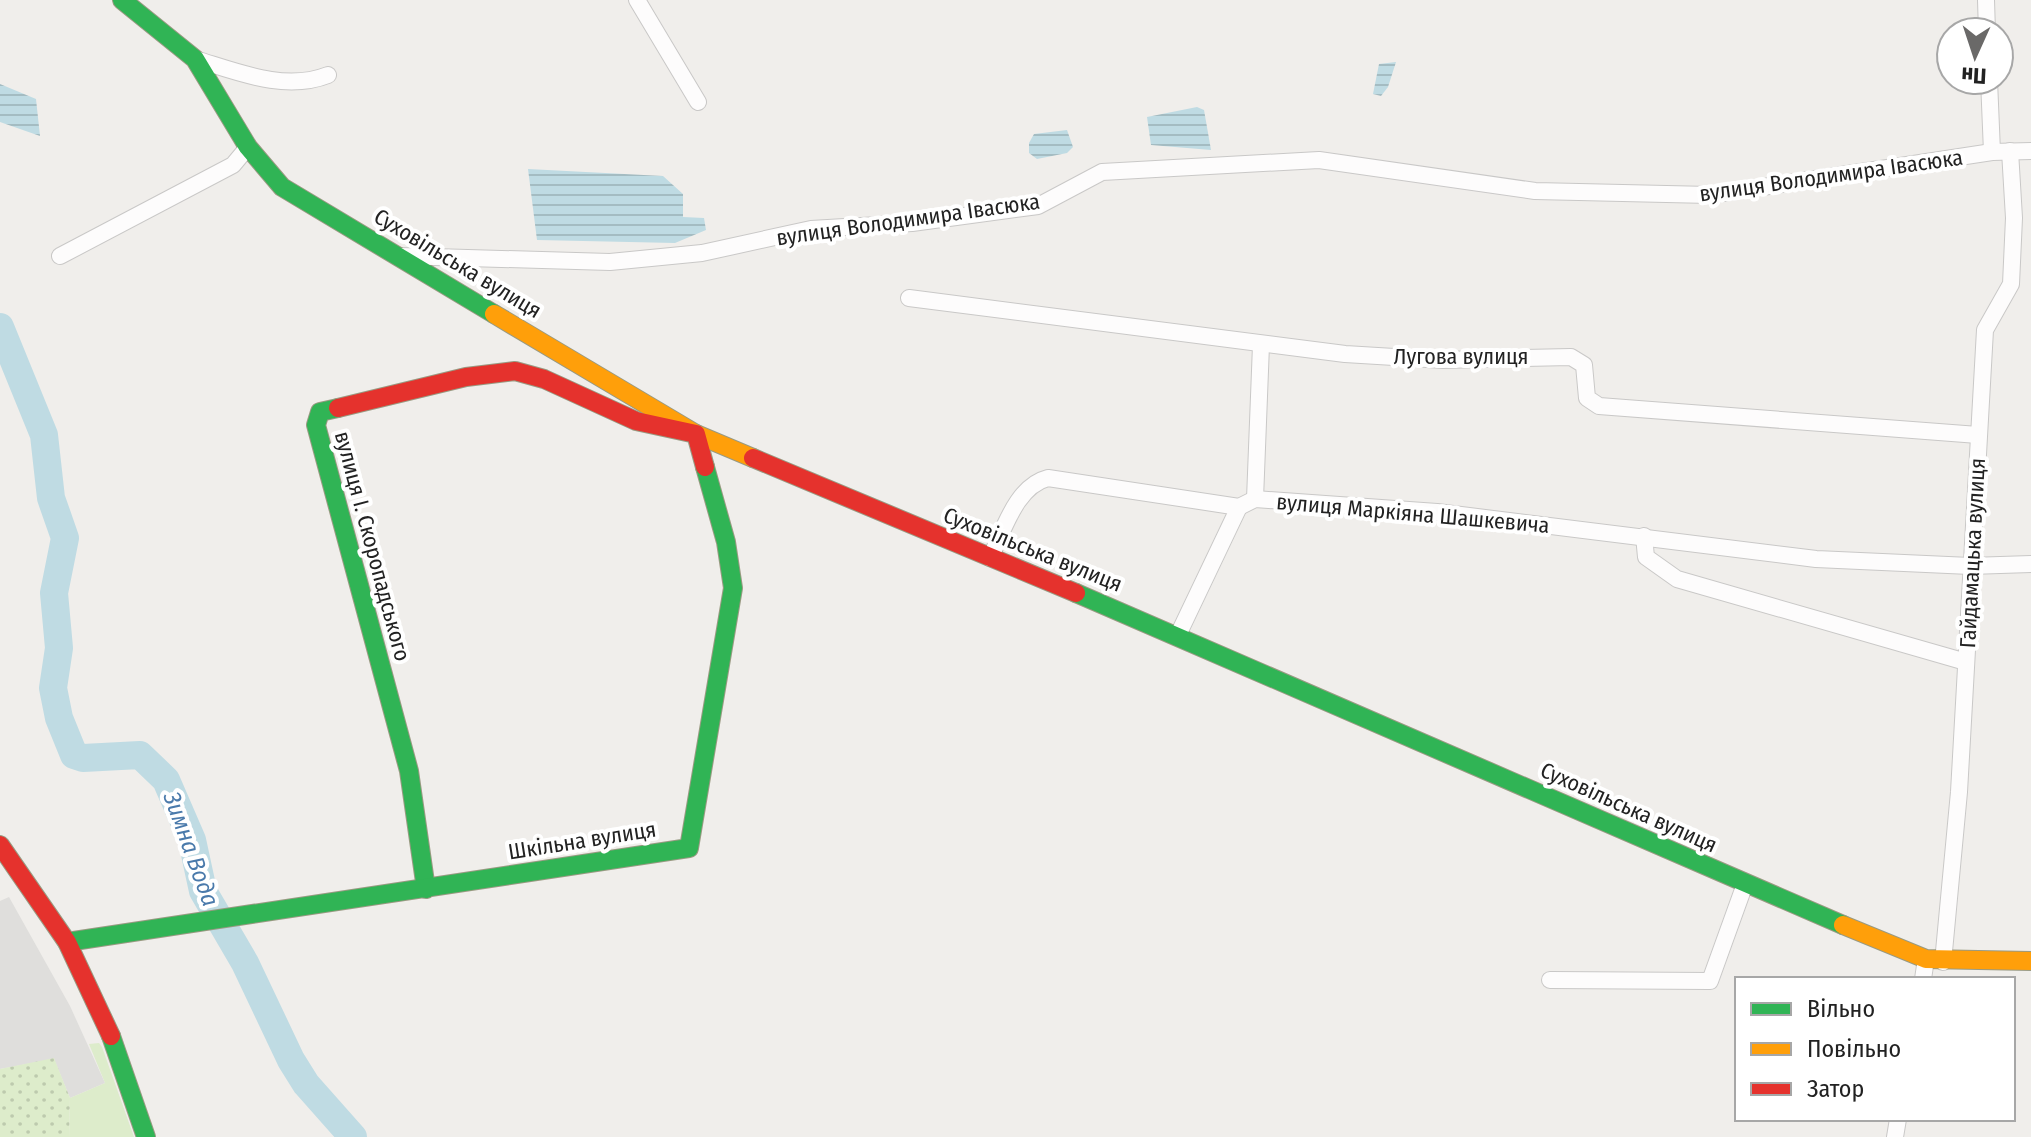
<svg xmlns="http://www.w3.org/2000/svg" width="2031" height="1137" font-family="'Fira Sans Condensed',sans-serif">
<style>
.residential{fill:#dfdedc}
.grass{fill:#ddeccb}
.garden{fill:url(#garden-dots)}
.water{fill:url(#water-rules)}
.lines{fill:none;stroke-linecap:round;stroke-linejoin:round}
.river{stroke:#bfdbe3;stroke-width:28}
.street-casing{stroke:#c9c8c7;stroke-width:18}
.fast-casing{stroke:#999a82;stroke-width:20}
.slow-casing{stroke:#999a82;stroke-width:20}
.jam-casing{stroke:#999a82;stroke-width:20}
.street{stroke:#fdfcfc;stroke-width:16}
.fast{stroke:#30b455;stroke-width:18}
.slow{stroke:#ff9f0a;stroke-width:18}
.jam{stroke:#e5322d;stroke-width:18}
.labels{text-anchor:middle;stroke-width:8;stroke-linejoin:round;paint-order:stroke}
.street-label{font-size:22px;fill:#222;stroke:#fff}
.water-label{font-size:24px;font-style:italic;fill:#4a7aab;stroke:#fff}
</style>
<defs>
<pattern id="garden-dots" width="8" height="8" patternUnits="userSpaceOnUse" patternTransform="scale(2)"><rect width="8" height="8" fill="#ddeccb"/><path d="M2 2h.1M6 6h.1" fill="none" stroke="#bdcaae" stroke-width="1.8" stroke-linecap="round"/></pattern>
<pattern id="water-rules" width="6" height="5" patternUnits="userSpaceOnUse" patternTransform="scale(2)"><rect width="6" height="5" fill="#bfdbe3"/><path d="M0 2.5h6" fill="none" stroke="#a4bcc2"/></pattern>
</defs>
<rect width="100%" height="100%" fill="#f0eeeb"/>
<!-- residential -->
<path class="residential" d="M9,897L70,1006L105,1083L70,1098L54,1059L0,1069V901Z"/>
<!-- grass -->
<path class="grass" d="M99,1043L102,1047L134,1137H69L70,1098L105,1083L89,1044Z"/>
<!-- garden -->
<path class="garden" d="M54,1058L70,1098L69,1137H0V1069Z"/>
<!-- water -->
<g class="water">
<path d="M1396,62L1388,87L1381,96L1373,94L1379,64Z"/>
<path d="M0,84L36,99L40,136L0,122Z"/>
<path d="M1197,107L1204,110L1211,150L1151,145L1147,117Z"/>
<path d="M1067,130L1073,147L1067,153L1037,159L1029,153V143L1034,134Z"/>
<path d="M528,169L663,176L683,194V217L704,218L706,230L675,243L537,240Z"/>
</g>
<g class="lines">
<!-- river -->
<path class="river" d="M0,327L44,435L51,498L65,538L54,593L59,648L53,688L59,718L74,755L83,758L140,755L166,780L192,840L203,891L245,963L291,1060L306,1084L353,1137"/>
<defs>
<g id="street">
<path d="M637,0L698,102"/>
<path d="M1986,0L1987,32"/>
<path d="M195,59C238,72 285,92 328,75"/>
<path d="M1989,80L1992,152"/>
<path d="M60,256L233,165L248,147"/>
<path d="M400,256L610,262L702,253L811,229L912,223L1038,206L1102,172L1319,160L1535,191L1710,195L1992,152L2031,151"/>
<path d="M909,298L1345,354L1443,360L1571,357L1584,365L1587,398L1599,406L1978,435"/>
<path d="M1255,499L1261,345"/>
<path d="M1644,536L1646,557L1677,579L1966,662"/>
<path d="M990,558C1004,530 1016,486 1048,478L1239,507L1255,499L1437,512L1816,559L1970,566L2031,564"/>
<path d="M1178,635L1239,507"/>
<path d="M1943,962L1959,792L1985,330L2011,284L2014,218L2010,151"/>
<path d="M1923,979L1926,959"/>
<path d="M1550,980L1710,981L1745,884"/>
<path d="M1895,1137L1898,1119"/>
</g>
<g id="fast">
<path d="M122,0L195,59L248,147L282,187L494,314"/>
<path d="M338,408L320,412L316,425L409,771L426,889"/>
<path d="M1076,593L1843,925"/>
<path d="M67,942L689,848L733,588L726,542L705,467"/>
<path d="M111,1036L146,1137"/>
</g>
<g id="slow">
<path d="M494,314L696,434L753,458"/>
<path d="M1843,925L1926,959L2031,961"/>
</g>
<g id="jam">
<path d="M338,408L466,377L515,371L544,379L636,421L696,434L705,467"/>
<path d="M753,458L1076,593"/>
<path d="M0,845L67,942L111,1036"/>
</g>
</defs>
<!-- street casing -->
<use href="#street" class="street-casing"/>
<!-- fast casing -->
<use href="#fast" class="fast-casing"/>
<!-- slow casing -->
<use href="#slow" class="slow-casing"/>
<!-- jam casing -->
<use href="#jam" class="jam-casing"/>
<!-- street -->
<use href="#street" class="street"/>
<!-- fast -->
<use href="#fast" class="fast"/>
<!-- slow -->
<use href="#slow" class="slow"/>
<!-- jam -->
<use href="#jam" class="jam"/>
</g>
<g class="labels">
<!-- street labels -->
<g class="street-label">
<text transform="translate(1831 175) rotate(-8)" y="8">вулиця Володимира Івасюка</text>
<text transform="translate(908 219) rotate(-8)" y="8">вулиця Володимира Івасюка</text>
<text transform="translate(458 263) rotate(31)" y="8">Суховільська вулиця</text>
<text x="1461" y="364">Лугова вулиця</text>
<text transform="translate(1413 513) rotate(5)" y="8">вулиця Маркіяна Шашкевича</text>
<text transform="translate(373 546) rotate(75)" y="8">вулиця І. Скоропадського</text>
<text transform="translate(1033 549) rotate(22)" y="8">Суховільська вулиця</text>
<text transform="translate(1972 553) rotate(-87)" y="8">Гайдамацька вулиця</text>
<text transform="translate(1629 807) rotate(24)" y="8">Суховільська вулиця</text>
<text transform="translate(582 840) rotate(-9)" y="8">Шкільна вулиця</text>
</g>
<!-- water labels -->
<g class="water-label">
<text transform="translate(191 849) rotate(70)" y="8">Зимна Вода</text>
</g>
</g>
<!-- legend -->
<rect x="1735" y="977" width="280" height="144" fill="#ffffff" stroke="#a7a7a7" stroke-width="2"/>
<rect x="1751" y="1003" width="40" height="12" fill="#30b455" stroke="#a7a7a7" stroke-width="2"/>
<text x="1807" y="1017" font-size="24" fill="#222222">Вільно</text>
<rect x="1751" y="1043" width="40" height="12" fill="#ff9f0a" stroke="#a7a7a7" stroke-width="2"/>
<text x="1807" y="1057" font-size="24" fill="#222222">Повільно</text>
<rect x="1751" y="1083" width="40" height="12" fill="#e5322d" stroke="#a7a7a7" stroke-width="2"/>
<text x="1807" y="1097" font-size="24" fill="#222222">Затор</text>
<!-- north arrow -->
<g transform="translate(1975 56) rotate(183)"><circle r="38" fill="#ffffff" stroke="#a7a7a7" stroke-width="2"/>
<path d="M0-6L14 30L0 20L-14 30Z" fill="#6a6968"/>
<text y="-12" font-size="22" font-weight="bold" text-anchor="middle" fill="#222222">Пн</text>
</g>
</svg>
